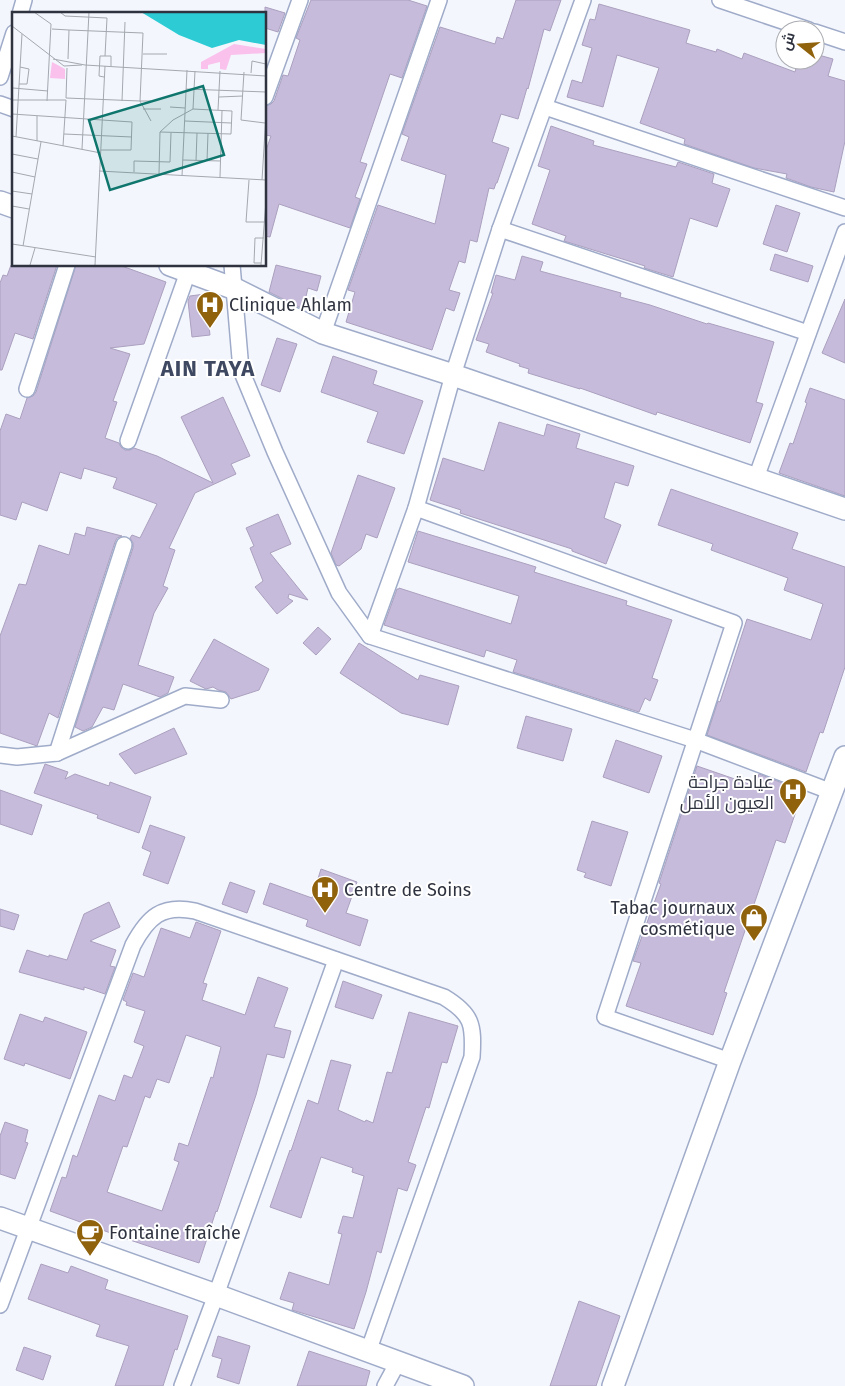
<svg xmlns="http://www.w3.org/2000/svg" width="845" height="1386" font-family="'Fira Sans',Cairo,sans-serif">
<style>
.building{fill:#c6bbda;stroke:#aba0bf;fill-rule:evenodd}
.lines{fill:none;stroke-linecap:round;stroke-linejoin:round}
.street-casing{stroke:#9fabc9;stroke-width:18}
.secondary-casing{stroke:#9fabc9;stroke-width:24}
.street{stroke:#fff;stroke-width:15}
.secondary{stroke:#fff;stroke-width:21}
.labels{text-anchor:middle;stroke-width:4;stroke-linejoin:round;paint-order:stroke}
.poi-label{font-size:18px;fill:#2e333f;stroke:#fff;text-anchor:start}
.district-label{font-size:22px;font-weight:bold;letter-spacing:1px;fill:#3e4861;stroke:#fff}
.inset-road{fill:none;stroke:#a4a8b0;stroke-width:1}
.view{fill:#0f766e;fill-opacity:0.15;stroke:#0f766e;stroke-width:2.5}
.inset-edge{fill:none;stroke:#2e333f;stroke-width:2.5}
</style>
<rect width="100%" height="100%" fill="#f3f6fc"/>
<!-- building -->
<g class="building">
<path d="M311,0H408L427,6L402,78L390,74L360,162L367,164L355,197L360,199L350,228L279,204L270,237L265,236V153L271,136L265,135V106L271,104L274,101L283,75L288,76L300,40L296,38Z"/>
<path d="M516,0H561L550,31L544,29L528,89L527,88L518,119L501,114L492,142L509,148L497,183H496L494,189L489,188L477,242L470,240L465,263L459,261L449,290L460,293L454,311L446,308L432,350L346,322L355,292L348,290L378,205L435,224L446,175L401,160L409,137L402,134L440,27L495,44L497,37L503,39Z"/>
<path d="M599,4L690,30L686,43L716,52L717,49L742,59L744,53L795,72L798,60H815V54L833,59L828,76L845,81V141L834,192L811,187L786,178L787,174L754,168L684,144L685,139L640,123L659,68L617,55L603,107L567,97L572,80L582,83L592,48L582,45L590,19L595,20Z"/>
<path d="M265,7L285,13L278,32L265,28Z"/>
<path d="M551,126L594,141L593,145L676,167L678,162L714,174L712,183L730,189L717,227L690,218L673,277L644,268L645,266L564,241L566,236L532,224L550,170L538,166Z"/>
<path d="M776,205L800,213L787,252L763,244Z"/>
<path d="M775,254L813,266L808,282L770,270Z"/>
<path d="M522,256L543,262L540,271L621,293L620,297L650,305L707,324L708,323L774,342L756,402L763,404L750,443L657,412L656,415L580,388V389L528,373L529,369L519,366L520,364L486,352L489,344L476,340L493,293H491L496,275L515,280Z"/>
<path d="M11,265H57L33,339L15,333L2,370H0V283L3,275L7,276Z"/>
<path d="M76,265H119L166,282L144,344L110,348L130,354L113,401L117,402L105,438L119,443L121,447L125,450H130L134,448L157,456L213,483L181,417L223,397L250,456L231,464L236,474L195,493L169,548L175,550L163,586L168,588L154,613L138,665L174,677L168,693L160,697L123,684L114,710L103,707L92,727L83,731L75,727L133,548V543L130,538L132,535L140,538L157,504L113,488L117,478L84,468L81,479L60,472L47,511L22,502L16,520L0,515V431L6,414L20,419L27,398L33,396L36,392Z"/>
<path d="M276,265L321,276L317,291L308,288L303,309L269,292Z"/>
<path d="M205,294L210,335L192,337L188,301L190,296Z"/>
<path d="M845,299V363L822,353Z"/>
<path d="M277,338L297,344L280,392L261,385Z"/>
<path d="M333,356L377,371L373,384L423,401L404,454L367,442L378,412L321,392Z"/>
<path d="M810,388L845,400V496L779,473L790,443L793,444L807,403L805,402Z"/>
<path d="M499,422L544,436L547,424L580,434L576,448L634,466L628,486L615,482L604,518L621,525L606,564L572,551V549L460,513L461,510L430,500L443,458L484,471Z"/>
<path d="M358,475L395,488L377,538L366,534L361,549L339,566L336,565L331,553Z"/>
<path d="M671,489L798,533L792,549L845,567V667L823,733L820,732L806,772L707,735L718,701L720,702L747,619L811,640L823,604L784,590L788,578L711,550L713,544L658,525Z"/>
<path d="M278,514L291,544L270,553L308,600L289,594L288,598L293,601L277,614L255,587L263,581L250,548L254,546L246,528Z"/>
<path d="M87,527L122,536L117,538L115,542L58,718L49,713L37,746L0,733V636L19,584L26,585L39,545L69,555L75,533L85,536Z"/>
<path d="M418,531L536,567L534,572L627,601L626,605L672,620L652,678L658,680L650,701L645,698L639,712L513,672L517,660L486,650L484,657L384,625L397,589H399V588L511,624L519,596L408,562Z"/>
<path d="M318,627L331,639L316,655L303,643Z"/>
<path d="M214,639L269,669L259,690L231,699L226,692L218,690L213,687L206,689L190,681Z"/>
<path d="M359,643L418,680L420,675L459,686L448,725L401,713L340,673Z"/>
<path d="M526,716L572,729L563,761L517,748Z"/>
<path d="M174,728L187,754L135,774L119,754Z"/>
<path d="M616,740L662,756L649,793L603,777Z"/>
<path d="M45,764L68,772L65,779L75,774L109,786L110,782L151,797L139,833L97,818L98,815L34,793Z"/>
<path d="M697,766L755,786L759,774L800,790L799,793L802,794L785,843L776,840L724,992L727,993L713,1035L626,1006L641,963L633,961L661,884L659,883Z"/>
<path d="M0,790L42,805L32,835L0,824Z"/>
<path d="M592,821L628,832L611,886L584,877L586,873L577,870Z"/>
<path d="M150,825L185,837L168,884L143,875L151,852L142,848Z"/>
<path d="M321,869L357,882L346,913L368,920L360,946L306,926L308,920L263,904L270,883L312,898Z"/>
<path d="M230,882L255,891L247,913L222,904Z"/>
<path d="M109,902L120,927L90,941L116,950L110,966L115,967L105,994L84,987V990L19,972L27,950L49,957V955L67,960L84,914Z"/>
<path d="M0,909L19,915L14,930L0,926Z"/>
<path d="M196,922L221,931L203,983L207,984L202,1000L245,1015L258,977L288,988L274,1027L291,1031L284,1058L267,1054L256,1095L217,1212L216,1211L199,1263L127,1239L50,1211L62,1177L66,1178L73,1155L77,1157L99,1095L115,1101L124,1075L132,1078L144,1046L134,1042L145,1011L126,1005L127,1002L123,1000L133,973L144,977L161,928L190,938ZM186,1035L221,1047L213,1078L211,1077L188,1146L179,1143L174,1160L179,1162L162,1211L107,1192L123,1146L127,1147L145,1096L150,1098L157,1079L169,1083Z"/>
<path d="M343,981L382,995L373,1019L335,1007Z"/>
<path d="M409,1012L458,1026L447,1063L442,1062L429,1108L426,1107L408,1162L416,1165L407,1191L398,1188L381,1253L377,1251L366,1292L354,1329L292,1310L294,1303L280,1299L289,1272L329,1285L342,1234L338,1233L343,1216L353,1218L364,1176L352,1172L353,1168L321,1157L301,1218L270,1207L290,1150L291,1151L308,1100L318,1104L331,1060L351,1065L338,1110L365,1122L366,1120L373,1123L387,1072L392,1073Z"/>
<path d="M20,1014L43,1022L45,1017L87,1032L70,1079L25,1063L24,1066L4,1059Z"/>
<path d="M5,1122L28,1130L25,1142L28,1143L15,1179L0,1174V1136Z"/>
<path d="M41,1264L68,1273L71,1266L108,1280L105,1289L188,1316L177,1350L175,1349L163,1386H115L129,1346L96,1336L100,1325L28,1299Z"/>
<path d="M579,1301L620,1316L596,1386H550Z"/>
<path d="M218,1336L250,1346L239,1384L217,1377L222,1359L212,1356Z"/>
<path d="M24,1347L51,1356L43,1380L16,1370Z"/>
<path d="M309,1351L370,1371L366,1386H297Z"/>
</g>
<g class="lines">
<defs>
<g id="street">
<path d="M720,0L809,30"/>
<path d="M20,14L24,0"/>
<path d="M815,32L845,42"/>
<path d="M0,77L14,33"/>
<path d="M265,97L300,0"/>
<path d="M0,104L14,109"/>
<path d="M545,107L845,208"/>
<path d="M500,229L808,333"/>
<path d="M232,265L241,370L275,452L339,593L370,636L695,740L832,792"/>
<path d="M323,333L439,0"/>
<path d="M27,389L67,265"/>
<path d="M128,441L188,272"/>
<path d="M756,478L845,232"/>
<path d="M416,508L734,623L605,1017L730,1061"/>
<path d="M370,636L416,508L453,375L500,229L583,0"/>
<path d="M57,753L124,545"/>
<path d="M0,755L17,757L57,753L185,696L221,700"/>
<path d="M0,1305L133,945C148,917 162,904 195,911L444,997C472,1014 474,1024 472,1057L368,1352"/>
<path d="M182,1386L216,1295L336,960"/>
<path d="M385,1386L398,1362"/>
</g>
<g id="secondary">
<path d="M0,202L14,207"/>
<path d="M170,265L235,289L323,333L453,375L845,509"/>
<path d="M0,1218L216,1295L463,1386"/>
<path d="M613,1386L730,1061L845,757"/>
</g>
</defs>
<!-- street casing -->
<use href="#street" class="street-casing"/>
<!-- secondary casing -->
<use href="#secondary" class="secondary-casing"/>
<!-- street -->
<use href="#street" class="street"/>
<!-- secondary -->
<use href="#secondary" class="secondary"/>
</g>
<!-- icons -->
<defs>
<symbol id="hospital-pin" viewBox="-11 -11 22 30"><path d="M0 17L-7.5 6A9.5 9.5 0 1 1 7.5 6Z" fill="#90620c" stroke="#fff"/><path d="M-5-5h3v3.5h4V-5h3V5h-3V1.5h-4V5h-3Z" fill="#fff"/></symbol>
<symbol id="shop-pin" viewBox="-11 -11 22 30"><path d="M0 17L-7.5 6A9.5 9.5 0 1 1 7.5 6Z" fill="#90620c" stroke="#fff"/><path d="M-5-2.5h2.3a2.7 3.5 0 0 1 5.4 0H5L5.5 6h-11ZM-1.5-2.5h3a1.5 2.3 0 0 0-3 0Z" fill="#fff"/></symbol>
<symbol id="cafe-pin" viewBox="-11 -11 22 30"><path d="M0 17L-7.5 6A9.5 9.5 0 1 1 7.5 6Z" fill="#90620c" stroke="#fff"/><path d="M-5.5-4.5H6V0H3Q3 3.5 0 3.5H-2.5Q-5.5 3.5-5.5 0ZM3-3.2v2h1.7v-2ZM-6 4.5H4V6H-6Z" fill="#fff"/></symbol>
</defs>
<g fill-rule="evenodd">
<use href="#hospital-pin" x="194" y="289" width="32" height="43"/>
<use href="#hospital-pin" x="777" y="776" width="32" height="43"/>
<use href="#hospital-pin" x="309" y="874" width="32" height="43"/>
<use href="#shop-pin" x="738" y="902" width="32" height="43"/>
<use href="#cafe-pin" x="74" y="1217" width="32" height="43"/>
</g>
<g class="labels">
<!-- poi labels -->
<g class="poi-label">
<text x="229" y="311">Clinique Ahlam</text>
<text x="774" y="788" text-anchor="end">عيادة جراحة<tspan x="774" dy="21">العيون الأمل</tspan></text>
<text x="344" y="896">Centre de Soins</text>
<text x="735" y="914" text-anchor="end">Tabac journaux<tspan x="735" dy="21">cosmétique</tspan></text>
<text x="109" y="1239">Fontaine fraîche</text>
</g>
<!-- district labels -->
<g class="district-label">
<text x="208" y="376">AIN TAYA</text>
</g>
</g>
<!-- overview -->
<g transform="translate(12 12)">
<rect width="254" height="254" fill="#f3f6fc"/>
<path d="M222,32L254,37V41L219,43L214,58L208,57V50L196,53V57H189V50ZM40,50L53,57V67L38,66Z" fill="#fac1ed"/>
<path d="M129,0H254V33L227,28L200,36L167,23Z" fill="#2dccd5"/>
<path class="inset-road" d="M22,0L39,12L35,89M48,0L53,4L95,6L93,44M0,14L52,54L70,53M40,17L57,18M131,42H155M41,47L73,53L254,64M55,56L54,86L128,89L131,21L57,18L56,47M232,60L229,108L253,111M239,61L240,49L254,52M92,65L87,64L88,44H99V54M7,72H15L17,57L8,55M1,76L36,79M174,77L254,80M207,85L231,84M0,88H54M110,89L113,10M158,95L173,96M131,97H149M181,97L183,59M206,98L208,59M0,102L120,110L119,138H89M139,109L128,89H139M173,109L219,111M52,122L120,125M0,124L89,141M4,125L10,22M25,129V104M51,134L54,88M70,137L77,0M0,142L26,147M171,148L209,149M184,149L185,121M195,149L196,121M87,159L254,168M0,160L23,165M122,160V149L158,150L159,121M147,162L148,120L161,108L181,97L220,99L219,122L148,120M170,164L175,58M208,165L210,99M237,168L234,210H253M250,168L254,103M0,179L20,182M0,194L17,197M0,232L84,245M11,234L29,130M249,251H242L243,226H252M18,253L23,236M83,253L93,54M249,253L254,189"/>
<path class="view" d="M191,74L212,143L98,178L77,108Z"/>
<rect width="254" height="254" class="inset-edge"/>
</g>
<!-- north arrow -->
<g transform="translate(800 45) rotate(287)"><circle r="24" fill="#ffffff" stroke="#abadb2"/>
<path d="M0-4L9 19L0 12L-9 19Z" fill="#90620c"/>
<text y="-8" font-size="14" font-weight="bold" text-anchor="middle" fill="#2e333f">ش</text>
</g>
</svg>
